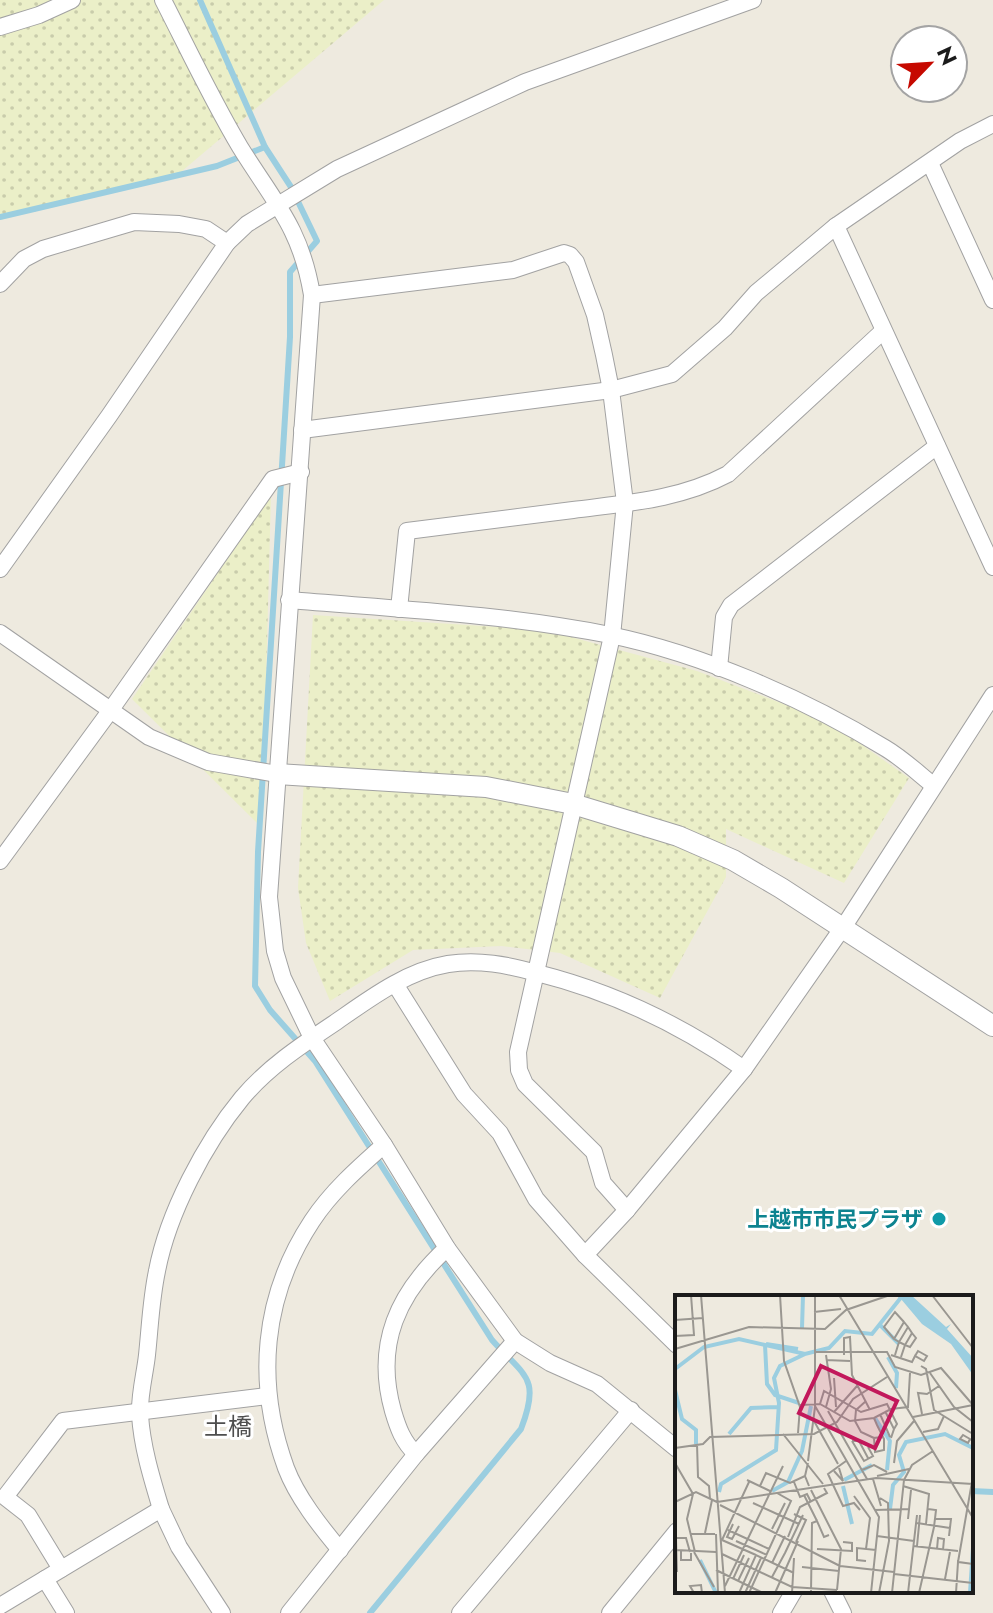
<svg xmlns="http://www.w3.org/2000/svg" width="993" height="1613" font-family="Jost,'Noto Sans JP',sans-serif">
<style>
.farmland{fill:url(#farmland-dots)}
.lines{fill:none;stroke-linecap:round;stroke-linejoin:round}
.stream{stroke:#9bcee0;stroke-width:6}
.minor-casing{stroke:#a2a2a2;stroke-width:18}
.tertiary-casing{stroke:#a2a2a2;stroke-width:22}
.minor{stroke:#fff;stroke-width:16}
.tertiary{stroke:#fff;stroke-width:20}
.culture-dot{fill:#0f9aa8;stroke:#fff;stroke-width:3}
.labels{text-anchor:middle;stroke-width:6;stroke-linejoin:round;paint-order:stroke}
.culture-label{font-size:22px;font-weight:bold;fill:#0d838f;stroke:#fff;text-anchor:end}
.neighbourhood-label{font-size:24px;fill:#4e4e4e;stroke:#fff}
.inset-river{fill:none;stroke:#9bcee0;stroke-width:4}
.inset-road{fill:none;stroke:#9a9791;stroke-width:2}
.view{fill:#c2185b;fill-opacity:0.15;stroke:#c2185b;stroke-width:4}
.inset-edge{fill:none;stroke:#1b1b1b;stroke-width:4}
</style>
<defs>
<pattern id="farmland-dots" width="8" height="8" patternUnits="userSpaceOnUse" patternTransform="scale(2)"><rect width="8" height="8" fill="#ebefc8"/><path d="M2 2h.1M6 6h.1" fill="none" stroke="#c9ccab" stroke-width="1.8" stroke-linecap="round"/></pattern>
</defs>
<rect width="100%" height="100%" fill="#eeeadf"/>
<!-- farmland -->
<g class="farmland">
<path d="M0,0H384L175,177L0,220Z"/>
<path d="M271,495L262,828L132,699Z"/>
<path d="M313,615L545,630L697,671L828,721L909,778L844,883L726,829V877L660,998L560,953L501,946L413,950L330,1001L306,943L298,888Z"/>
</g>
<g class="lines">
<!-- stream -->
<g class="stream">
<path d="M200,0L265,147L291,187L317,241L290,272V337L258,852L255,986L270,1010L315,1061L492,1340C525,1377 541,1377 521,1429L370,1613"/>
<path d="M0,217L217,166L265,147"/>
<path d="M971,1491L993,1492"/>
</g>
<defs>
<g id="minor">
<path d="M163,0C188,49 212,100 240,147C274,202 301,228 312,295L269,897L275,951L283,978L312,1038L384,1145L447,1248L515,1341L550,1363L597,1384L677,1449"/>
<path d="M0,27L39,15L72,0"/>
<path d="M930,163L993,300"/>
<path d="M836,226L993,567"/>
<path d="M0,284L24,259L43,249L134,222L179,224L206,229L227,243"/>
<path d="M312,295L513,270L564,253L570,255L576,262L595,315L604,355L611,390L625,503L612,636L518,1052L519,1070L525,1084L594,1152L603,1183L627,1210"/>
<path d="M302,430L611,390L672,374L725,328L756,293L836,226L960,141L993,124"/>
<path d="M0,569L109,416L227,243L247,224L337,169L525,82L753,0"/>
<path d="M289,600C396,609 504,614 610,635C702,654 805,699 885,748C902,758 918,773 933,785"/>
<path d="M399,609L407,531C462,524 517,517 573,510C626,503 679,500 728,474L883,331"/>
<path d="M0,633L149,737L208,762L277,774"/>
<path d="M719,668L724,617L731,605L937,446"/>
<path d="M0,861L110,711L273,479L301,472"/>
<path d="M395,984L464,1094L500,1133L536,1199L585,1255"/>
<path d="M677,1345L585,1255L627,1210L744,1069L848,920L993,695"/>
<path d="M416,1454C403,1442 398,1428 393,1411C374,1344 398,1293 447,1248"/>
<path d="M161,1509C152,1479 142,1447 140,1415C139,1395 145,1374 147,1355C150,1327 151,1299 157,1271C168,1213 205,1143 242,1098C268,1067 303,1044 336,1022C369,999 406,971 448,964C478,959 508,965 537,973C613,992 680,1024 744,1069"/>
<path d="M340,1550C320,1526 297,1497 286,1468C255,1383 262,1297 312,1221C331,1192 358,1168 384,1145"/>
<path d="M61,1569L28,1515L5,1497L63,1421L267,1396"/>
<path d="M45,1579L66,1613"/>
<path d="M832,1591L843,1613"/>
<path d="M0,1606L161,1509L179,1547L222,1613"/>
<path d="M289,1613L416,1454L515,1341"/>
<path d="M460,1613L631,1410"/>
<path d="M610,1613L677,1531"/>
<path d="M781,1613L794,1591"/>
</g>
<path id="tertiary" d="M277,774L486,787L573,804L678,836L733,860L781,888L993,1026"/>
</defs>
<!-- minor casing -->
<use href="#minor" class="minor-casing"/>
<!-- tertiary casing -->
<use href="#tertiary" class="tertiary-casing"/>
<!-- minor -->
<use href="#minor" class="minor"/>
<!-- tertiary -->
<use href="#tertiary" class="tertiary"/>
</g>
<!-- markers -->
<circle class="culture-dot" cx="939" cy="1219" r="8"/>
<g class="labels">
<!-- culture labels -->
<g class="culture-label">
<text x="923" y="1227">上越市市民プラザ</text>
</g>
<!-- neighbourhood labels -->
<g class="neighbourhood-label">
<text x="228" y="1435">土橋</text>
</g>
</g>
<!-- overview -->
<g transform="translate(675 1295)">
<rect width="298" height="298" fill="#eeeadf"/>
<path d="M224,0H236L271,32L276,29L272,34L298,63V80L276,49L247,29L226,4L222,7Z" fill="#9bcee0"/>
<path class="inset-river" d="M205,30L224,49M127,33L128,0M91,49L123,54M90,50L92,89L100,100L124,108M213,62L222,78L221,93M0,74L29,52L64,44L130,59L154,53L170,36L197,39L228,0M0,95L7,124L21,135V149M200,123L215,146M54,139L76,113L103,112M212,175L215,145M169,185L197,170M168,191L177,229M97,196L113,187L127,156L136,111M44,197L46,189L101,155L104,108L99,83L105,71L130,59M215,214L218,190L229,177L224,160L231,147L270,139L298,153M25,265L41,298M295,298L298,253"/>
<path class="inset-road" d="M26,0L50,298M105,0L109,66L125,112L123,138M140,0V111L204,222L196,298M164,0L298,223M257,0L298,53M139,17L166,14M0,25L28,23M233,32L237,38L230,50L224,47ZM0,41L19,40L16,0M219,44L209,32L220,17L229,27M0,54L74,32L150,34L171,15L215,0M139,57H212L220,72L246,80L266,73L298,110M169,60V43L175,42L177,80L195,115M216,60L237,67L240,61L249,66L252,61L243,56L240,61M220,60L224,47L219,44L229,27L233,32M226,62L230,50L235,52L241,43L237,38M151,65L175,66M246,71L251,74L259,115L298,139M255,78L279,112L298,127M159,83L161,112M191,106L181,115L180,126L186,137L199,143M145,109L149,96L186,117L212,109L222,129L219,134M125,110L145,109L175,126L199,123L216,114L233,112L235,78M151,112L156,94L151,60M153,116L192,184M210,116L219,134L216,143M159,117L182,91M205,119L215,142M247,119L243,98L252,99L264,91M238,122L298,110M199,123L202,130L209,144V155L200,157L199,143L208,142M139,126L163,169M248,137L263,134L269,121M108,139L148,189M295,144L293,148L285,144L288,140L295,144L298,146M177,146L189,166L198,161L193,152M177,146H184L193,163M22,149L23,182L34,191L35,204M0,153L28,149L35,142L139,139L162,127L178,104L212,82M133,166L140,112M171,166L153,179L168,211L179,208L185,215M0,168L18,199L12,224L20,257M133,168L130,181L134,191M219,168L222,146L239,126M187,175L199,170L212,177M159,176L168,186L164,173M202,181L234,174M198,184L206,211M72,185L95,196M229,185L237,170L258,156M119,187L125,202L132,199L136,207M85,191L91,178L115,188L130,181M228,191L254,199L251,229M136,195L166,254L162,295M129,200L142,226M179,201L195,223L191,254M0,207L21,197L42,207M42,207L201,183L298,189M78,208L124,229M45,210L165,271M0,211L2,277M200,215L234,214M119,219L131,225L121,247M233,224L236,195M259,224H276L274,241M242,228L275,233M58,229L52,242L57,244L64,231M97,234L110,208M53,235L94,254M30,238L37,205M15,239H40M41,239L43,298M202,241L239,246M113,242L125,212L152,198L149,193M0,243H11L15,257M47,245L74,187M47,245L81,260M61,246L92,260M238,251L283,256M242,251L245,220M142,254L177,256V248L168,247M262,254L263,243L269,244L268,255M2,255L41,257M6,256V265H16V258M19,257L39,292M110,258L128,220M47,259L117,292L162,295M191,266L182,265V253L201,255M283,267L298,181M97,268L110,241M165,271L219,277M127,272L164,276M41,275L88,298M219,279L298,288M97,282L110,258M58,284L69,260M270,284L275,257M63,286L74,263M50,291L108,171M19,298L15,291L26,290L27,298M64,298L81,260L119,278M70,298L86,263M74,298L116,206L102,198M100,298L123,246M117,298L119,263M136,298L137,228L142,226L149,242L154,240M204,298L214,246L213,208L205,203M217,298L229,185M233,298L242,220M244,298L259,232L261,215L253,214M281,298L283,267L298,269"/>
<path class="view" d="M146,71L222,106L200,153L124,118Z"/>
<rect width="298" height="298" class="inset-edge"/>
</g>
<!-- north arrow -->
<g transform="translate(929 64) rotate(65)"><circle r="38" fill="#ffffff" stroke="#a4a4a4" stroke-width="2"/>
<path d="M0-6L14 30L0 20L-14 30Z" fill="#c60900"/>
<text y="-12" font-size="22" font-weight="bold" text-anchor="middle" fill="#1b1b1b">N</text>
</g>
</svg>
